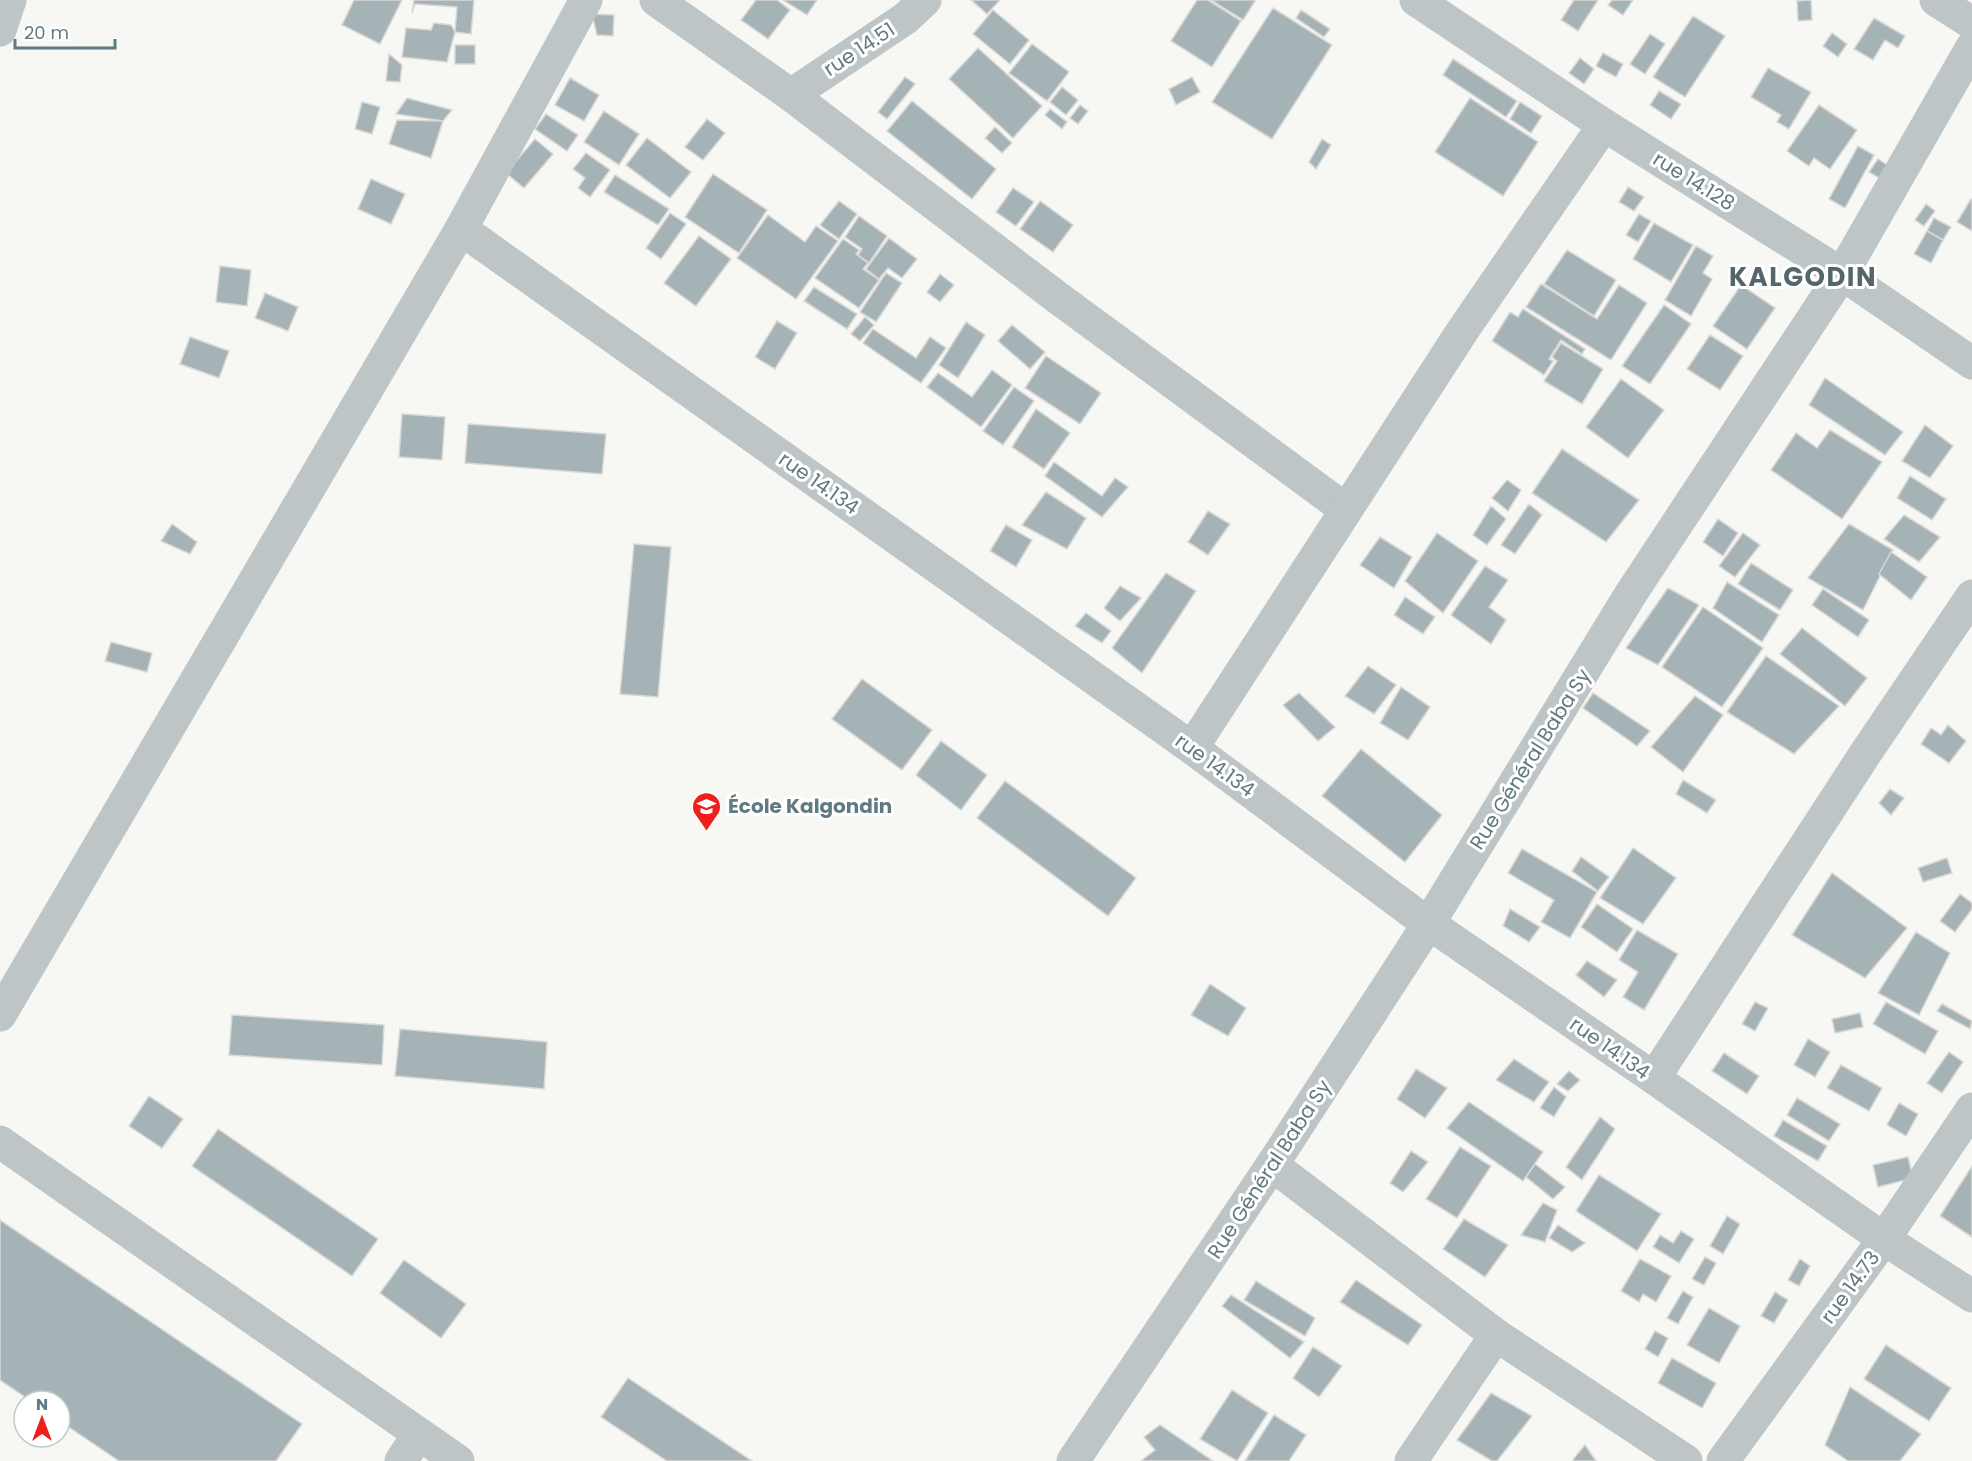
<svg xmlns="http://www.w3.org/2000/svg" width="1972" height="1461" font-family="Poppins,sans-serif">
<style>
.building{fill:#a6b3b6;stroke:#d9d8d6;stroke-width:1.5}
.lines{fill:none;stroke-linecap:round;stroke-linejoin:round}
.minor{stroke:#bdc5c7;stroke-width:33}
.labels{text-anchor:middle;stroke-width:6;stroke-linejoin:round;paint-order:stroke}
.street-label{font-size:20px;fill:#607a81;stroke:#fff}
.poi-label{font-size:20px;font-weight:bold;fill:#607a81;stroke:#fff;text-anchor:start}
.district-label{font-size:26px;font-weight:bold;letter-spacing:1.5px;fill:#53666c;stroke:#fff}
</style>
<rect width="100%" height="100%" fill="#f7f7f4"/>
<!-- building -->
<g class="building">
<path d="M354,0H402L380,44L342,25Z"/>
<path d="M414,0H474L471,34L455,32L457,7L415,4L412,13Z"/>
<path d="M756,0H777L790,10L768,39L741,20Z"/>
<path d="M783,0H817L807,15Z"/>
<path d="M971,0H1000L987,14Z"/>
<path d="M1197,0H1208L1241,21L1212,67L1171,41Z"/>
<path d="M1211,0H1254L1255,1L1243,20Z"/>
<path d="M1574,0H1598L1578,31L1561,20Z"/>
<path d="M1612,0H1633L1623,15L1608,5Z"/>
<path d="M1811,0L1812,20L1798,21L1797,1Z"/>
<path d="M1273,8L1332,45L1272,139L1212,102Z"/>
<path d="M993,10L1029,40L1010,64L973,34Z"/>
<path d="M1301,10L1330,29L1324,37L1296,18Z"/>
<path d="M592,14L614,15L613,36L597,35Z"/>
<path d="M1693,16L1725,36L1685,97L1653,77Z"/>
<path d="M1874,18L1905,36L1898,48L1885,40L1873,60L1854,49Z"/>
<path d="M434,23L451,25L455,32L447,62L402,57L406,28L431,30Z"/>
<path d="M1832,33L1847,44L1838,57L1823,46Z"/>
<path d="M1650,34L1665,44L1645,74L1630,64Z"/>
<path d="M1032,44L1069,72L1047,101L1009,73Z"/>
<rect x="455" y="45" width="20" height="19"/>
<path d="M978,48L1042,106L1013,138L949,79Z"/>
<path d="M1603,53L1623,64L1616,77L1596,66Z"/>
<path d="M389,54L402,65L400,82L386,81Z"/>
<path d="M1580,58L1594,69L1584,84L1569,73Z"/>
<path d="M1453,59L1517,101L1506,117L1443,75Z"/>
<path d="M1768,68L1811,92L1789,129L1777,122L1781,115L1751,97Z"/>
<path d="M905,77L915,84L887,119L878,112Z"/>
<path d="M1192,77L1200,92L1176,105L1169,89Z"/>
<path d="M570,78L599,95L584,121L555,105Z"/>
<path d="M1062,87L1078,100L1066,115L1050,102Z"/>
<path d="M1659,91L1681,104L1671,119L1650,105Z"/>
<path d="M407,98L452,110L443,121L396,114Z"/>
<path d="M1470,98L1538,142L1503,196L1435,152Z"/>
<path d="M912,101L996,169L972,199L887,131Z"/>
<path d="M362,102L380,107L372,134L355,129Z"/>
<path d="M1520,102L1542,116L1531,133L1510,119Z"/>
<path d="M1080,105L1088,111L1078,124L1070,118Z"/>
<path d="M1819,105L1857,130L1830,169L1814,158L1809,166L1787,151Z"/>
<path d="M1050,109L1067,122L1062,129L1045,115Z"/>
<path d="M604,111L639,134L619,165L584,142Z"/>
<path d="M546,114L578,135L567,151L535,129Z"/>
<path d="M707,119L725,133L703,160L685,147Z"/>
<path d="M397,120L443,121L431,158L389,144Z"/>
<path d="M995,127L1012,143L1002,153L985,138Z"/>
<path d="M647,138L691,172L670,198L626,165Z"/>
<path d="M535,139L553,154L524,188L506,173Z"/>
<path d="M1322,139L1331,145L1316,169L1309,162Z"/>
<path d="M1858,146L1874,155L1845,208L1829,199Z"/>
<path d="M586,153L610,170L590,197L578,188L585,178L573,169Z"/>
<path d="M1878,159L1887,165L1879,178L1869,172Z"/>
<path d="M713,174L767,210L739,253L685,217Z"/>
<path d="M615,175L669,209L658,225L604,192Z"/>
<path d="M371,179L405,194L391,224L358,209Z"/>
<path d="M1628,187L1644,197L1634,211L1619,202Z"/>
<path d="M1013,188L1034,202L1016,226L996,212Z"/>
<path d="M1971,199L1972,200V231L1957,222Z"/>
<path d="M839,201L857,214L839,239L820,225Z"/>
<path d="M1040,201L1073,225L1053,252L1020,229Z"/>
<path d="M1926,204L1935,211L1924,226L1915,220Z"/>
<path d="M670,213L686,224L661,259L646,248Z"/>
<path d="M1639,214L1651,221L1638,242L1626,235Z"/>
<path d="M768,215L805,242L816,226L838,241L796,299L737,258Z"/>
<path d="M859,216L887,236L869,263L858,255L862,249L845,237Z"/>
<path d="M1934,218L1951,227L1943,240L1927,231Z"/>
<path d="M1654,223L1693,245L1671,282L1633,259Z"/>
<path d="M1927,231L1943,240L1931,263L1914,254Z"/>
<path d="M699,236L731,259L696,306L664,283Z"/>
<path d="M889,238L917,259L902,278L888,268L879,279L866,269Z"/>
<path d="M843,239L859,250L856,254L868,263L863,269L879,280L859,308L815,278Z"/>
<path d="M1696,246L1713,256L1703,273L1712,279L1691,316L1665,300Z"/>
<path d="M1567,250L1616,280L1594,316L1544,284Z"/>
<path d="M220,266L251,270L247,306L216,302Z"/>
<path d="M886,273L902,283L876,322L860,312Z"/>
<path d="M940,274L954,285L940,302L927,292Z"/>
<path d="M1541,284L1597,319L1619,285L1647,303L1611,360L1526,307Z"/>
<path d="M1741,285L1775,308L1747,349L1713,326Z"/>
<path d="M814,287L857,314L847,329L804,301Z"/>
<path d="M265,293L298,307L288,331L255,318Z"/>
<path d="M1664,305L1691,324L1650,384L1622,366Z"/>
<path d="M1523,309L1585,349L1582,354L1561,340L1549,359L1553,361L1544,375L1492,341L1510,312L1518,317Z"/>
<path d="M865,317L874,325L860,341L851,334Z"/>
<path d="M777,321L797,333L775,369L755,357Z"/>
<path d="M966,322L985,335L958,378L939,365Z"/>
<path d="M1012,325L1045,352L1030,369L998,341Z"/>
<path d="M873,329L916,358L930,337L946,348L921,383L863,343Z"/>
<path d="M1710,335L1743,356L1720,390L1687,369Z"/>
<path d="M190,337L229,351L219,378L180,364Z"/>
<path d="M1561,343L1603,369L1582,404L1544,381L1557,361L1552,357Z"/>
<path d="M1046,356L1101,393L1080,424L1025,388Z"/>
<path d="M992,370L1012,385L981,427L927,387L938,373L972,397Z"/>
<path d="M1825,378L1903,432L1885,455L1809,405Z"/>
<path d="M1621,379L1664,410L1628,458L1586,427Z"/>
<path d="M1014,387L1034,401L1003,445L983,431Z"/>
<path d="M1036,409L1070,433L1044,469L1012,447Z"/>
<path d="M402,414L445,417L442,460L399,457Z"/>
<path d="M468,424L606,434L602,474L465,463Z"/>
<path d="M1925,425L1953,446L1930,478L1902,461Z"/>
<path d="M1830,430L1882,462L1842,519L1771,470L1796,433L1817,448Z"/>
<path d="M1562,449L1639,500L1606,542L1532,493Z"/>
<path d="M1054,462L1102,496L1115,478L1128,487L1102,517L1045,476Z"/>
<path d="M1910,476L1946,499L1932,520L1897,498Z"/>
<path d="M1507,480L1521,490L1508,511L1492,498Z"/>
<path d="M1046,492L1086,518L1067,549L1022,525Z"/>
<path d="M1529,504L1542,515L1515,554L1501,545Z"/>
<path d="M1491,506L1506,519L1487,545L1473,535Z"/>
<path d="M1208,511L1230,524L1208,555L1188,542Z"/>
<path d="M1904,515L1940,537L1919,562L1884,539Z"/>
<path d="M1718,519L1738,533L1723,556L1703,542Z"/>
<path d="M172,524L197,542L190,554L161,541Z"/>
<path d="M1849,524L1893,550L1863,610L1808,578Z"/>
<path d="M1006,525L1032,540L1016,567L990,551Z"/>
<path d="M1437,533L1478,561L1443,613L1405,581Z"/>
<path d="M1743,533L1760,545L1735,577L1719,566Z"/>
<path d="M1380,537L1412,557L1394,588L1360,565Z"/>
<path d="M634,544L671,547L658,697L620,694Z"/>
<path d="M1891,552L1927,577L1911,600L1879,574Z"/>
<path d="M1751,563L1793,590L1780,610L1738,584Z"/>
<path d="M1485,566L1508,580L1489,607L1506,620L1491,644L1451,615Z"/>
<path d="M1166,573L1196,591L1142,673L1112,648Z"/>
<path d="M1727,582L1779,615L1762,642L1713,608Z"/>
<path d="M1120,586L1141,598L1120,621L1104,608Z"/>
<path d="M1668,588L1699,605L1658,665L1626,648Z"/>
<path d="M1823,589L1869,620L1858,637L1812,605Z"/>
<path d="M1405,597L1435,617L1423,634L1394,615Z"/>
<path d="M1703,607L1763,648L1722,707L1662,667Z"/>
<path d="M1086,613L1111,631L1102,643L1075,626Z"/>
<path d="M1802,628L1867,678L1845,706L1780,654Z"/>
<path d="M111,642L152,653L147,672L105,661Z"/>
<path d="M1766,656L1839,706L1794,754L1727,712Z"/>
<path d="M1368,666L1396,685L1374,714L1345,696Z"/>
<path d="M862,679L932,730L902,770L832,719Z"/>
<path d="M1401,687L1430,707L1408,740L1380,723Z"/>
<path d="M1299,693L1335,727L1318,741L1283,705Z"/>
<path d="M1593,693L1650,731L1637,746L1583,708Z"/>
<path d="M1695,696L1723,715L1683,772L1651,747Z"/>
<path d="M1948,725L1966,741L1949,763L1921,744L1931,728L1941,735Z"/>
<path d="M941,741L987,775L961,810L916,775Z"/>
<path d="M1361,749L1442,815L1405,862L1322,796Z"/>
<path d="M1683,780L1716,800L1707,813L1676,794Z"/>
<path d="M1005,781L1136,878L1108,916L977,818Z"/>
<path d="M1890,789L1904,798L1891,815L1879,803Z"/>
<path d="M1633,848L1676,878L1643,924L1600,898Z"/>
<path d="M1522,849L1597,892L1570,938L1541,922L1554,900L1508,873Z"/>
<path d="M1581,857L1609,877L1598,891L1572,871Z"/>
<path d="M1947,858L1952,873L1923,882L1918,868Z"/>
<path d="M1832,873L1907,928L1865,978L1792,935Z"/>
<path d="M1960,894L1972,903V909L1955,932L1940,921Z"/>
<path d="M1597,904L1633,929L1617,952L1581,927Z"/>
<path d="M1510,909L1540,927L1529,942L1503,926Z"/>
<path d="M1637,930L1678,954L1644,1010L1623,997L1638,972L1619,960Z"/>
<path d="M1916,932L1950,953L1919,1015L1878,993Z"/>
<path d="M1587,961L1617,980L1604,997L1576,975Z"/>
<path d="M1210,984L1246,1008L1228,1036L1191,1015Z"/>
<path d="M1755,1002L1768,1008L1755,1031L1742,1024Z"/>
<path d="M1886,1002L1938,1031L1925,1054L1873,1024Z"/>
<path d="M1942,1004L1972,1021L1970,1029L1937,1011Z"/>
<path d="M1860,1013L1863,1027L1835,1033L1832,1019Z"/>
<path d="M232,1015L384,1025L382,1065L229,1055Z"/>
<path d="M400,1029L547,1042L544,1089L395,1076Z"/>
<path d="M1808,1039L1830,1052L1815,1077L1794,1065Z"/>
<path d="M1949,1052L1963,1062L1942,1093L1927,1083Z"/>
<path d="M1724,1053L1759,1076L1747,1094L1712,1071Z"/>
<path d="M1514,1059L1549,1082L1534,1102L1496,1080Z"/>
<path d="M1841,1065L1882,1088L1869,1111L1827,1088Z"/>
<path d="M1416,1069L1447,1088L1425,1118L1397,1099Z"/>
<path d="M1569,1071L1580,1080L1568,1091L1557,1084Z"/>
<path d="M1554,1087L1566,1097L1554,1117L1540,1108Z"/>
<path d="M149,1096L183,1119L162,1148L129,1126Z"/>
<path d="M1797,1098L1840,1124L1829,1141L1787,1115Z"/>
<path d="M1469,1102L1543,1152L1523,1181L1447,1128Z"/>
<path d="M1899,1103L1918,1114L1906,1136L1887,1125Z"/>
<path d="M1600,1117L1615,1129L1582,1180L1566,1167Z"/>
<path d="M1783,1120L1827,1146L1818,1161L1774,1136Z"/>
<path d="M218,1129L378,1239L352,1276L192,1166Z"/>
<path d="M1460,1147L1491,1166L1457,1218L1426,1199Z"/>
<path d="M1411,1151L1428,1162L1403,1192L1390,1183Z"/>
<path d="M1908,1157L1913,1178L1878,1187L1873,1165Z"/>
<path d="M1535,1164L1565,1187L1553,1199L1526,1177Z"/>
<path d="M1972,1166V1237L1940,1216Z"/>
<path d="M1599,1175L1661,1214L1637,1251L1576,1211Z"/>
<path d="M1543,1203L1557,1210L1545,1242L1521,1235Z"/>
<path d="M1727,1216L1740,1224L1723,1254L1710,1246Z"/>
<path d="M1464,1219L1508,1245L1485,1277L1443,1249Z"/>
<path d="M0,1220L302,1424L276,1461H119L60,1421V1401H31L0,1380Z"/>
<path d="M1558,1225L1585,1243L1572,1252L1549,1238Z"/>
<path d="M1681,1231L1694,1239L1679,1263L1653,1247L1660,1235L1673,1243Z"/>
<path d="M1705,1257L1716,1263L1704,1285L1692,1279Z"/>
<path d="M1640,1259L1671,1276L1656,1302L1643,1294L1639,1302L1621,1291Z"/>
<path d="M1800,1259L1810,1266L1799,1286L1788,1280Z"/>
<path d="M404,1260L466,1304L441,1338L380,1293Z"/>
<path d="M1356,1280L1422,1325L1408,1345L1340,1302Z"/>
<path d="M1256,1281L1315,1318L1305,1336L1244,1300Z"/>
<path d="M1683,1291L1693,1297L1678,1324L1667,1318Z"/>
<path d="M1775,1292L1788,1300L1774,1323L1761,1316Z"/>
<path d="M1231,1295L1304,1342L1290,1358L1222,1306Z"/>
<path d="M1709,1308L1740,1326L1719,1363L1687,1345Z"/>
<path d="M1655,1331L1668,1338L1658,1357L1645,1349Z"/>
<path d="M1886,1345L1951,1388L1929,1421L1864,1379Z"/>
<path d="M1313,1347L1342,1366L1319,1397L1293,1378Z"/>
<path d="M1672,1358L1716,1383L1702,1408L1658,1383Z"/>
<path d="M628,1378L752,1461H667L601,1417Z"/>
<path d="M1850,1387L1921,1434L1900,1461H1848L1825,1445Z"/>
<path d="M1232,1390L1268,1413L1237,1461L1200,1439Z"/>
<path d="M1491,1393L1532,1416L1497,1461H1492L1457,1440Z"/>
<path d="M1274,1415L1306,1435L1289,1461H1245Z"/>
<path d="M1160,1425L1213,1461H1141L1155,1450L1144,1437Z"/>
<path d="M1585,1445L1596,1461H1573L1574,1458Z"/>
</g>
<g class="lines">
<!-- minor -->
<g class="minor">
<path d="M656,0L791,95L1058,298L1345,509"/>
<path d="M1416,0L1604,125L1842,274L1972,363"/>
<path d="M1936,0L1972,23"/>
<path d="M0,30L10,0"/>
<path d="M791,95L906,18L925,0"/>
<path d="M461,229L1192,748L1415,914L1654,1078L1884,1239L1972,1296"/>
<path d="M1192,748L1463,330L1604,125"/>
<path d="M0,1015L461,229L586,0"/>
<path d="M1654,1078L1867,751L1972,596"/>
<path d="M0,1142L458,1461"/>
<path d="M1272,1165L1496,1335L1686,1461"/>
<path d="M401,1461L418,1435"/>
<path d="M1073,1461L1272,1165L1429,923L1632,592L1842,274L1972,47"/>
<path d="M1411,1461L1496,1335"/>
<path d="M1723,1461L1884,1239L1972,1109"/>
</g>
</g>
<!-- icons -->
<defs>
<symbol id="school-pin" viewBox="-11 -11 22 30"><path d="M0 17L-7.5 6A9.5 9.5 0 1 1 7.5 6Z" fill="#ee1f1d" stroke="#fff"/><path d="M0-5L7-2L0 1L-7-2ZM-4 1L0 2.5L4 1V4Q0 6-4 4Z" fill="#fff"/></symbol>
</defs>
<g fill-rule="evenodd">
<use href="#school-pin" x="690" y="790" width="33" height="45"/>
</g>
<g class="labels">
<!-- street labels -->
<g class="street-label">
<text transform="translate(859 49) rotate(-33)" y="7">rue 14.51</text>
<text transform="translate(1694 181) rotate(32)" y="7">rue 14.128</text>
<text transform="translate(819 483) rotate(35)" y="7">rue 14.134</text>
<text transform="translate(1530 759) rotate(-58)" y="7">Rue Général Baba Sy</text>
<text transform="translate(1215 765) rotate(36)" y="7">rue 14.134</text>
<text transform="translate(1610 1048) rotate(35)" y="7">rue 14.134</text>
<text transform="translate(1269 1169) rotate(-57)" y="7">Rue Général Baba Sy</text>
<text transform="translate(1850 1287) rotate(-54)" y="7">rue 14.73</text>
</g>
<!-- poi labels -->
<g class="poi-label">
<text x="728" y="813">École Kalgondin</text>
</g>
<!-- district labels -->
<g class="district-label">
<text x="1803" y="286">KALGODIN</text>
</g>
</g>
<!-- north arrow -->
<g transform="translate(42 1419)"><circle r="28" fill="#ffffff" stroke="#bfcacd" stroke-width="1.5"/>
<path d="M0-4.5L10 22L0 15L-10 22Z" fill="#ee1f1d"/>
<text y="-9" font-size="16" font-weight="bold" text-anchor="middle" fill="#607a81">N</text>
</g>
<!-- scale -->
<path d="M15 39v9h100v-9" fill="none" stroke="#607a81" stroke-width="3"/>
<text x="24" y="39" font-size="18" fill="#607a81" stroke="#ffffff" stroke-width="4.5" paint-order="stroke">20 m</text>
</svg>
